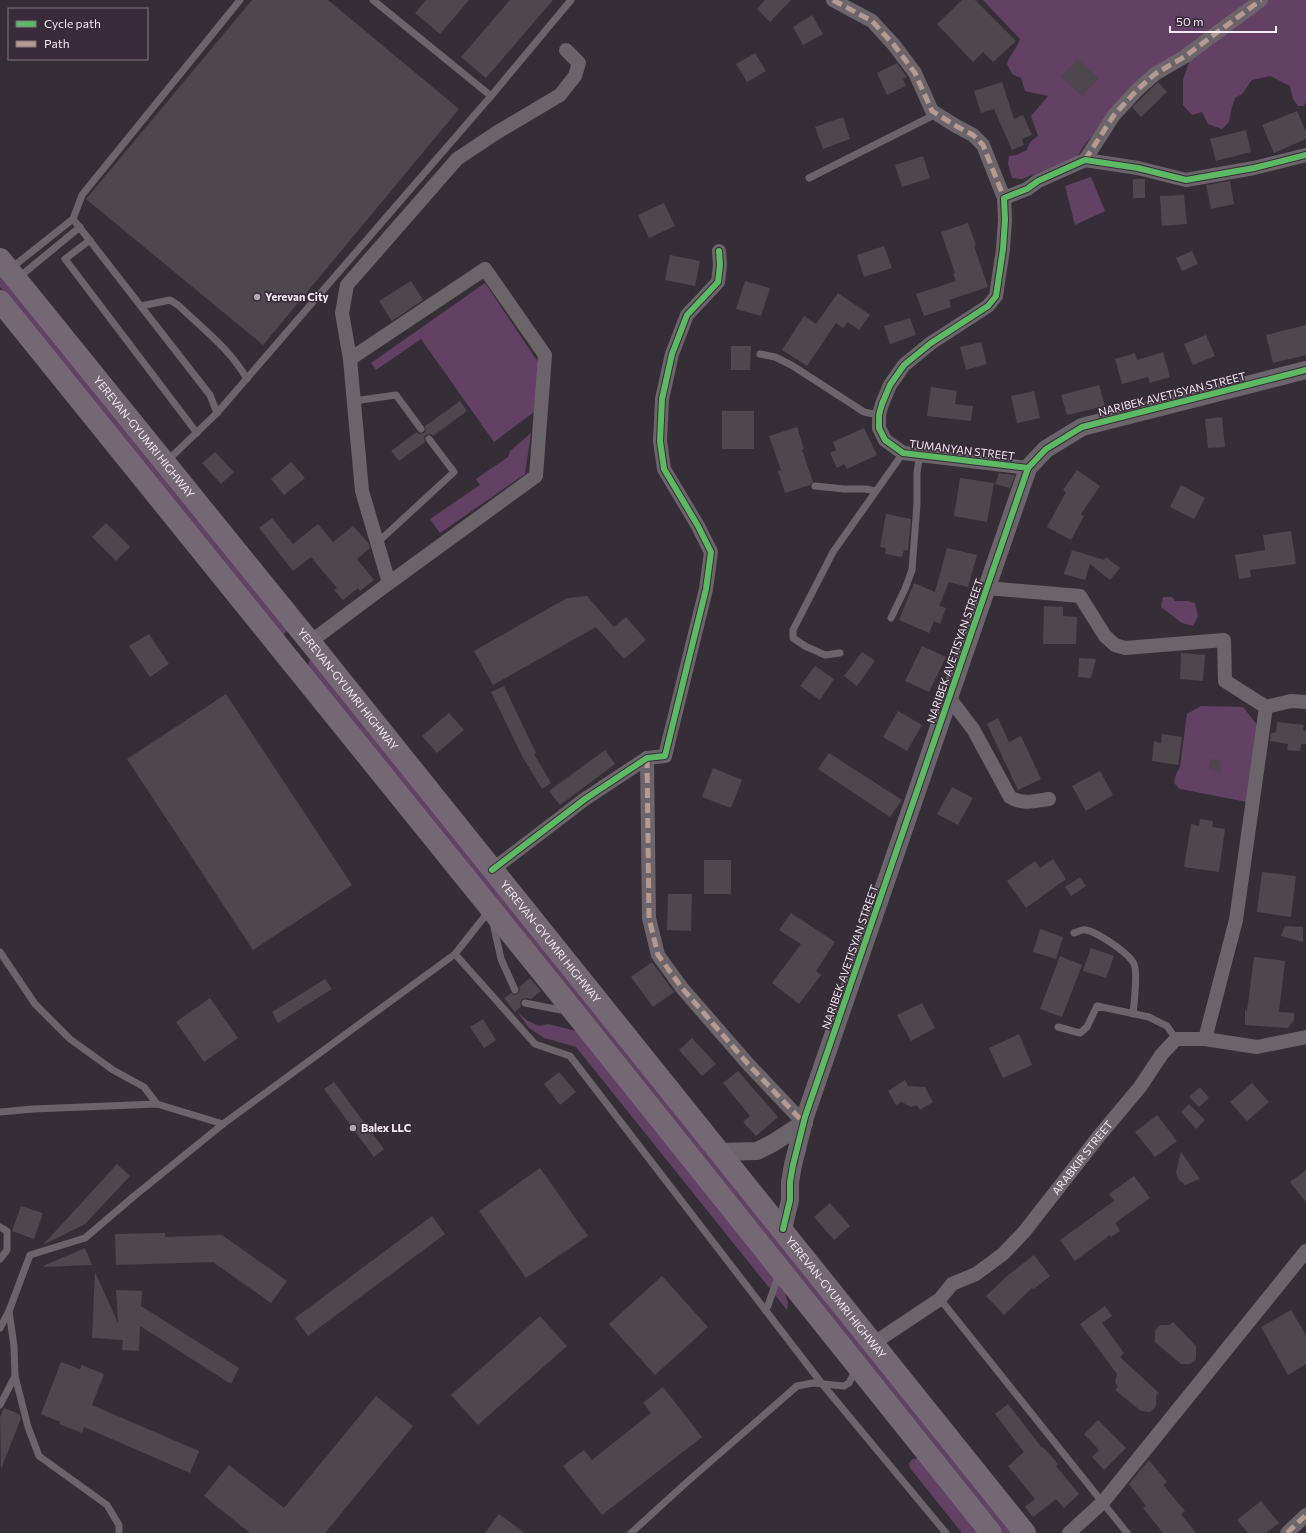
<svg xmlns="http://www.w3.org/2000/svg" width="1306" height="1533" font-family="Commissioner,sans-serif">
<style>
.green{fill:#624164}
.building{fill:#4e474e}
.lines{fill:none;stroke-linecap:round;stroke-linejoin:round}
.service{stroke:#6b656b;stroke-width:7}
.minor{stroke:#6b656b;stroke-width:14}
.tertiary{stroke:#6b656b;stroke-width:18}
.trunk{stroke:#736874;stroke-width:22}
.quiet{stroke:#b69a8f;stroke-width:5;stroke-dasharray:10 5;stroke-linecap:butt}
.cycleway-casing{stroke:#392b3a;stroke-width:8}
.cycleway{stroke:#5cba63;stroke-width:6}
.poi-dot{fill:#b1a8b1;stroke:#392b3a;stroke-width:1.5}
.labels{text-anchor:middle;stroke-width:3;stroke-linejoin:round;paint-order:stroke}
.poi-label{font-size:11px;font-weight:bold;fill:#f3eaf3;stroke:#392b3a;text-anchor:start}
.street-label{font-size:11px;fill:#f3eaf3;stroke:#392b3a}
</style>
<rect width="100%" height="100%" fill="#362e36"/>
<!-- green -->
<g class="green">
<path d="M983,0H1306V102L1304,106H1298L1293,99L1290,86L1270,76L1252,80L1242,94L1235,98L1232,107L1229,122L1222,129L1208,124L1202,112L1192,115L1183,105V80L1189,62L1157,68L1108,117L1086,143L1076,158L1022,179L1012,178L1008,164L1009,156L1016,155L1027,150L1030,142L1038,136L1031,116L1048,96L1025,91L1021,78L1012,74L1007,64C1010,54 1017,49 1020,39Z"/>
<path d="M1091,177L1105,211L1075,225L1065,186Z"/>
<path d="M0,271L290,628L282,636L0,287Z"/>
<path d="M485,283L540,365L537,410L494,442L421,339L376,370L371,363Z"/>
<path d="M531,433L525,474L440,533L430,519L480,485L476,479L508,457L510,451Z"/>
<path d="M1163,597H1172L1175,601H1187L1195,603L1198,616L1193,626L1182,623L1161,607Z"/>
<path d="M311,660L1016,1533H1002L308,666L309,661Z"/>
<path d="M1201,706L1243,707L1258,726L1247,802L1180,789L1174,783L1176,774L1180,767L1187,714Z"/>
<path d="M518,1013L528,1021L539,1026L548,1024L580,1032L784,1290L788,1303L787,1310L576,1047L544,1038L529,1028Z"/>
<path d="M918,1458L982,1533H962L910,1468L909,1463L913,1459Z"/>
</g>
<!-- building -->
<g class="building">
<path d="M252,0H328L459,109L263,345L86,199Z"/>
<path d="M426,0H469L440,34L415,13Z"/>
<path d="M510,0H553L486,78L461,57Z"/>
<path d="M765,0H791L770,22L757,9Z"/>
<path d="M962,0H975L1016,41L993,62L983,52L973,62L937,24Z"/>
<path d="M812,15L823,34L803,45L793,27Z"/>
<path d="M755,53L766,71L747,82L736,64Z"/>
<path d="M1077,59L1099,78L1082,96L1061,77Z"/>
<path d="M897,63L907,77L903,79L906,86L887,95L877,73Z"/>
<path d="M1002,82L1014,119L1023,115L1032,135L1022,139L1024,145L1012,150L994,109L981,113L974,91Z"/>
<path d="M1158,82L1167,92L1141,117L1132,107Z"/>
<path d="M1297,111L1306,132V139L1274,153L1262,125Z"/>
<path d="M843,117L850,139L823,149L815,127Z"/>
<path d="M1246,130L1251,152L1216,161L1210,139Z"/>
<path d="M923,156L930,178L902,187L895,165Z"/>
<rect x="1133" y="179" width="12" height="19"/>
<path d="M1230,181L1234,204L1211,209L1206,185Z"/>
<path d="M1184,195L1187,224L1162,226L1160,196Z"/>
<path d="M664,203L675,226L649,238L638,215Z"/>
<path d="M968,223L976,245L974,246L988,287L949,300L951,307L924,316L916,294L956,281L953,274L955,273L941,232Z"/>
<path d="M884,246L892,268L864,277L857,255Z"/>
<path d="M1192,251L1198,264L1182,271L1176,258Z"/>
<path d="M670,255L700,261L695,286L665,280Z"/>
<path d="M411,281L423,300L392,321L379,301Z"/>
<path d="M745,281L770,288L761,316L736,309Z"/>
<path d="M838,293L870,315L859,330L848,322L843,328L836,323L807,366L782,350L804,316L816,324Z"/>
<path d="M910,318L916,335L890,344L884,326Z"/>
<path d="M1306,325V355L1273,363L1266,335Z"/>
<path d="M1206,335L1215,356L1193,365L1184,344Z"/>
<path d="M981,342L987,364L966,370L960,347Z"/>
<path d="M731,346H751L750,370H731Z"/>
<path d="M1163,352L1170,377L1150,383L1148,377L1122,384L1115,359L1135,353L1137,360Z"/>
<path d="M1099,385L1105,406L1067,415L1061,395Z"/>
<path d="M931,387L957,391L955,404L973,406L971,421L927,416Z"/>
<path d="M1034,391L1040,418L1017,423L1011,396Z"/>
<path d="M460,401L467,411L433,436L431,434L426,435L424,437L425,442L399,461L391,451L417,432L419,434L424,433L426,431L425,426Z"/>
<rect x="722" y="411" width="32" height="38"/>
<path d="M1222,417L1225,447L1208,448L1205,419Z"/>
<path d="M797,427L804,449L802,450L813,482L810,485L785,493L778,471L781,470L769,436Z"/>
<path d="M864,428L877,455L847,469L844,464L837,468L830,453L836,450L833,442Z"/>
<path d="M215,452L234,472L221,484L202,463Z"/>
<path d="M291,462L305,478L284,495L271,479Z"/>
<path d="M1077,470L1100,486L1081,514L1084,516L1071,540L1047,527L1066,492L1063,490Z"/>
<path d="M999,473L1015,475L1010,488L995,484Z"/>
<path d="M960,478L994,483L987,522L954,516Z"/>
<path d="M1181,485L1205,498L1194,519L1170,507Z"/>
<path d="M886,514L911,519L908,551L904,550L902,557L885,554L886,548L880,547Z"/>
<path d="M272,518L293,544L318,524L333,542L353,526L369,544L370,548L357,559L374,580L360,591L358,588L343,600L334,590L337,588L311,557L293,571L259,528Z"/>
<path d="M106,523L130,547L116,561L92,537Z"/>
<path d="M1291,531L1296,564L1250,570L1251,577L1239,579L1235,555L1265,550L1263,535Z"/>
<path d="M947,548L977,555L968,587L949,582L939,606L946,608L940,624L934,621L929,633L899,620L914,583L935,592Z"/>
<path d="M1072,550L1104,560L1106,557L1120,568L1110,580L1090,564L1085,580L1064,574Z"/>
<path d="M587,596L614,627L626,617L646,640L624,659L596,627L493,685L474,651L567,598Z"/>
<path d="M1044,606L1063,607V616L1077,617L1076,644H1043Z"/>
<path d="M149,634L169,664L150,677L129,646Z"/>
<path d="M922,646L946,657L929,692L905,681Z"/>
<path d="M862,652L875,661L857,686L844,676Z"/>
<path d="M1181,653L1205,655L1203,681L1180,679Z"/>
<path d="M1079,658L1096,659L1091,678L1078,677Z"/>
<path d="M815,666L834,679L820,700L800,686Z"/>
<path d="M504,686L536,753L534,754L551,783L542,789L522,756L491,692Z"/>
<path d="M226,694L352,885L253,950L127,759Z"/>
<path d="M898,711L922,725L907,751L883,737Z"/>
<path d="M449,713L464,730L437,753L422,736Z"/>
<path d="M998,718L1009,742L1021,736L1041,779L1018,790L987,724Z"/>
<path d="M1277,722L1304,725L1303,730L1306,731V744H1301L1300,751L1287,750L1288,744L1270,741L1271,733L1276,732Z"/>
<path d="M1162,734L1182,737L1178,765L1152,761L1154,741L1161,743Z"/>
<path d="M605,750L615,764L560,805L549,791Z"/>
<path d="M829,753L902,800L890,817L818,769Z"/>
<path d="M1210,759L1222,761L1220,772L1208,769Z"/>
<path d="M713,768L742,780L731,808L702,797Z"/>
<path d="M1100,771L1113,795L1086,811L1072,786Z"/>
<path d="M952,787L973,798L958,825L937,814Z"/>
<path d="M1200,819L1213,821L1212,827L1225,829L1219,872L1184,867L1191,824L1199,826Z"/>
<path d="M1053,859L1066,879L1026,908L1007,881L1035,861L1040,868Z"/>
<rect x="704" y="860" width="27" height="34"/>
<path d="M1262,872L1296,876L1291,917L1257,912Z"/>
<path d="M1080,877L1086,886L1071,896L1065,887Z"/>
<path d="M668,894H692L691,931L667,930Z"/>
<path d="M791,913L835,942L816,971L821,975L799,1004L772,983L801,944L779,930Z"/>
<path d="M1285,926L1303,927V942L1281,936Z"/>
<path d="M1040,929L1063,937L1056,959L1033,952Z"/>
<path d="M1091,948L1114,956L1106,978L1083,971Z"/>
<path d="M1060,956L1082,965L1062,1017L1040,1009Z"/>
<path d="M1254,957L1285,961L1279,1012L1294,1013V1020L1288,1028L1245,1025V1010L1247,1011Z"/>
<path d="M652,962L674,992L653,1007L631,977Z"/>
<path d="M530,978L541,991L531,999L526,998L522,999L520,1002L521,1006L515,1012L504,998L511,993L514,995L517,994L520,991L519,987Z"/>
<path d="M325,979L332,989L278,1023L272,1012Z"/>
<path d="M210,998L238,1038L204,1062L176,1022Z"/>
<path d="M922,1003L935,1028L911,1041L897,1015Z"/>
<path d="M483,1019L496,1040L484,1048L470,1027Z"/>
<path d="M1019,1034L1032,1065L1003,1078L989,1048Z"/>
<path d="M692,1038L716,1064L702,1076L679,1050Z"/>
<path d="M738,1071L778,1117L756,1136L743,1122L750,1116L723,1083Z"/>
<path d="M559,1072L576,1092L560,1105L544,1084Z"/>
<path d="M905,1080L908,1086L925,1087L933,1102L920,1110L917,1105L911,1107L902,1102L896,1105L888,1091Z"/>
<path d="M334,1082L384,1149L374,1157L324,1089Z"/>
<path d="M1252,1083L1269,1102L1247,1121L1230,1102Z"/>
<path d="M1200,1087L1209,1098L1199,1107L1189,1097Z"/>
<path d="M1189,1104L1205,1120L1196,1129L1181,1112Z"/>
<path d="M1157,1115L1177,1141L1155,1157L1135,1132Z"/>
<path d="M1181,1152L1200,1179L1185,1185L1179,1180L1176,1173Z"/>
<path d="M117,1164L130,1176L85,1224L43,1245Z"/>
<path d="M540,1168L588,1236L526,1278L479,1211Z"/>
<path d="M1306,1170V1202L1290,1182Z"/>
<path d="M1134,1176L1150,1198L1115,1223L1120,1231L1111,1237L1110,1235L1075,1261L1060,1240L1114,1201L1109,1194Z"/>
<path d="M830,1203L850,1226L834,1240L814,1217Z"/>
<path d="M21,1206L43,1213L34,1239L12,1231Z"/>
<path d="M432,1216L445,1234L308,1336L295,1318Z"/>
<path d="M165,1233V1237L222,1235L287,1281L271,1303L213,1262L116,1265L115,1234Z"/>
<path d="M85,1248L92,1265L44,1267L43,1266Z"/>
<path d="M1034,1255L1050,1276L1034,1289L1032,1288L1004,1315L986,1296L1007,1276Z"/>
<path d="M95,1272L118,1323L116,1290L142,1291L141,1306L239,1368L231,1384L140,1326L139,1351L122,1350L123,1340L92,1338Z"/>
<path d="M662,1276L708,1327L655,1375L609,1324Z"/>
<path d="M1105,1306L1112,1316L1102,1323L1124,1353L1120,1357L1159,1393L1156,1396V1405L1155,1408L1150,1412L1141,1411L1115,1390L1118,1387L1115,1382L1117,1374L1080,1324Z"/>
<path d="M1291,1310L1306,1335V1364L1288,1375L1261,1327Z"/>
<path d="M540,1316L567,1346L478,1425L451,1395Z"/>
<path d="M1173,1322L1196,1346V1358L1195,1361L1190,1364H1181L1155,1342V1331L1157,1328L1160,1325H1169Z"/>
<path d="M61,1362L80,1369L82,1365L104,1374L92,1405L199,1451L190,1473L84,1427L82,1433L59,1424L60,1422L41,1414Z"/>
<path d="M663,1387L702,1437L602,1515L563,1466L584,1450L592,1460L651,1413L643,1403Z"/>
<path d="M376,1396L413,1426L325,1533H250L204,1496L229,1465L284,1508Z"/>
<path d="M1008,1404L1042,1448L1043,1447L1058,1464L1056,1466L1079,1494L1064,1508L1056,1499L1033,1517L1025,1507L1035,1499L1008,1466L1024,1452L995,1414Z"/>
<path d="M4,1408L19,1414L21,1418L1,1469L0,1417Z"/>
<path d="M1098,1420L1126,1448L1104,1470L1092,1457L1099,1450L1084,1434Z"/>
<path d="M1149,1460L1167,1482L1163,1485L1185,1511L1181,1514L1196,1533H1163L1143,1508L1146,1506L1129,1484Z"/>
<path d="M1261,1501L1279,1523L1266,1533H1248L1237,1520Z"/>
<path d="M499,1514L525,1533H485Z"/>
</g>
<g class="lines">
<!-- service -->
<g class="service">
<path d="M373,0L491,96"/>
<path d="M809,178L936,114"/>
<path d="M73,219L82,195L240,0"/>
<path d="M90,240L65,259L197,433"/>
<path d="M10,269L73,219L210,395L217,413"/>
<path d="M18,278L80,227"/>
<path d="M141,306L170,300L178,305C202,328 230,349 247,379"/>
<path d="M760,354L775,357L793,366L864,412L879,415"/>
<path d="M354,401L396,395L421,429"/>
<path d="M166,462L217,413L491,96L571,0"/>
<path d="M815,486L844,489H866L875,491"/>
<path d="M377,543L454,472L429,439"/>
<path d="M891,618L905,589L912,570L917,504V472L920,455"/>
<path d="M840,653L825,655L805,646L793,638V630L833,552L903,453"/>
<path d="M493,923L501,959L515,990"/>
<path d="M1074,933C1078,932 1082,929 1086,930C1097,932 1129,953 1134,964C1138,972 1134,1003 1133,1014"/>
<path d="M0,952L35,1004L70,1039L113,1070L144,1087L157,1104"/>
<path d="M455,954L535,1044L570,1056L823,1385L946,1533"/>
<path d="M525,1003L566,1011"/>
<path d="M1058,1027L1080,1033L1087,1027L1097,1006L1149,1017L1167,1026L1176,1039"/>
<path d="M0,1112L33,1109L157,1104L223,1124"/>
<path d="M0,1227L7,1231V1250L0,1259"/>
<path d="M940,1299L1127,1533"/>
<path d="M9,1311L14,1346L15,1376L28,1427L39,1456L107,1505L119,1525V1533"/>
<path d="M766,1311L779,1274"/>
<path d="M0,1328L9,1311L30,1255L85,1238L133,1197L223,1124L455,954L489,911"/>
<path d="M0,1405L15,1376"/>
<path d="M631,1533L687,1482L797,1386L813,1383L844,1386L849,1383L856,1369"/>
</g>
<!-- minor -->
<g class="minor">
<path d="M833,0L872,21L894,45L915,73L932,111L956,126L973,135L983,145L1004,198"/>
<path d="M1085,160L1114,115L1137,90L1155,74L1184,57L1261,0"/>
<path d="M350,359L485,269L545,355L536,476L389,583"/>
<path d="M1028,468L903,453L885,440L879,428V415L882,404L890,385L904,365L931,343L988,306L996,296L1003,249L1005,220L1004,198L1027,189L1038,181L1085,160L1138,168L1186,180L1254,168L1306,155"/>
<path d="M987,588L1080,596L1105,636L1115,645L1125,648L1224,640L1225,681L1266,707L1291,701L1306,702"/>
<path d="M310,642L389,583L362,491L350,359L342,313L347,285L457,159L496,133L560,95L575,76L579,63L566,50"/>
<path d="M950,699L973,729L1010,797C1022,805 1036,801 1049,799"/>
<path d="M647,758L649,918L658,955L682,988L748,1064L804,1123"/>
<path d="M492,870L585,799L647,758L665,756L706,589L711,552L698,526L664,469L660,441L662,399L672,354L687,315L718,282L720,265L719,251"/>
<path d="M1205,1039L1236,920L1266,707"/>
<path id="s1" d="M874,1343L940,1299L952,1284L976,1274L1003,1254L1024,1232L1099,1136L1140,1087L1162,1054L1176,1039H1205L1257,1047L1306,1037"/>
<path d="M1069,1533L1103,1502L1306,1251"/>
<path d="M1287,1533L1306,1515"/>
</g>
<!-- tertiary -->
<g class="tertiary">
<path d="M719,1152L757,1151L773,1143L804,1123"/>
<path d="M783,1229L790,1200V1182L793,1165L805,1117L1028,468L1046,449L1082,427L1306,370"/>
</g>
<!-- trunk -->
<g class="trunk">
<path id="s2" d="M0,259L310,642L1025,1533"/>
<path d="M0,301L575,1013L991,1533"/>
</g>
<!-- quiet -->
<g class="quiet">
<path d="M833,0L872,21L894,45L915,73L932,111L956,126L973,135L983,145L1004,198"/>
<path d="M1085,160L1114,115L1137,90L1155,74L1184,57L1261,0"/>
<path d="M647,758L649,918L658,955L682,988L748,1064L804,1123"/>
<path d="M1287,1533L1306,1515"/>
</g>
<defs>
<g id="cycleway">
<path d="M1028,468L903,453L885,440L879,428V415L882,404L890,385L904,365L931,343L988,306L996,296L1003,249L1005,220L1004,198L1027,189L1038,181L1085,160L1138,168L1186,180L1254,168L1306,155"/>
<path d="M492,870L585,799L647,758L665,756L706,589L711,552L698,526L664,469L660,441L662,399L672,354L687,315L718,282L720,265L719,251"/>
<path d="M783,1229L790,1200V1182L793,1165L805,1117L1028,468L1046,449L1082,427L1306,370"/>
</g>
</defs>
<!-- cycleway casing -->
<use href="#cycleway" class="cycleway-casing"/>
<!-- cycleway -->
<use href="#cycleway" class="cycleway"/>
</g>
<!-- markers -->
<g class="poi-dot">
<circle cx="257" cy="297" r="4"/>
<circle cx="353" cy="1128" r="4"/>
</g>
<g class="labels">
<!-- poi labels -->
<g class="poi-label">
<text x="265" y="301">Yerevan City</text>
<text x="361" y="1132">Balex LLC</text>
</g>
<!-- street labels -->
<g class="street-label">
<text transform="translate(1172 394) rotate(-14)" y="4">NARIBEK AVETISYAN STREET</text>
<text dy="4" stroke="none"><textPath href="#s2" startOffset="229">YEREVAN-GYUMRI HIGHWAY</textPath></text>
<text transform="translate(962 450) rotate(7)" y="4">TUMANYAN STREET</text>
<text transform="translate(955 651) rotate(-71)" y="4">NARIBEK AVETISYAN STREET</text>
<text dy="4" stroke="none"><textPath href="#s2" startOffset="553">YEREVAN-GYUMRI HIGHWAY</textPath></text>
<text dy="4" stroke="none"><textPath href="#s2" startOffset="877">YEREVAN-GYUMRI HIGHWAY</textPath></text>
<text transform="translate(850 957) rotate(-71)" y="4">NARIBEK AVETISYAN STREET</text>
<text dy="4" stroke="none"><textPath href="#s1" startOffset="283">ARABKIR STREET</textPath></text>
<text dy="4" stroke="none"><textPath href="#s2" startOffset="1333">YEREVAN-GYUMRI HIGHWAY</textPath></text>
</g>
</g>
<!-- legend -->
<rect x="8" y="8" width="140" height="52" fill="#392b3a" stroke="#837784"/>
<rect x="16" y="21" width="20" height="6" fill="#5cba63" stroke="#837784"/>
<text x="44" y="28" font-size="12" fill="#f3eaf3">Cycle path</text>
<rect x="16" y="41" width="20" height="6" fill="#b69a8f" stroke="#837784"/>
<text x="44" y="48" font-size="12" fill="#f3eaf3">Path</text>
<!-- scale -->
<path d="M1170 26v6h106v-6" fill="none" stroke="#f3eaf3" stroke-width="2"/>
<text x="1176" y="26" font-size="12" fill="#f3eaf3" stroke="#392b3a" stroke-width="3" paint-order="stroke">50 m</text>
</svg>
